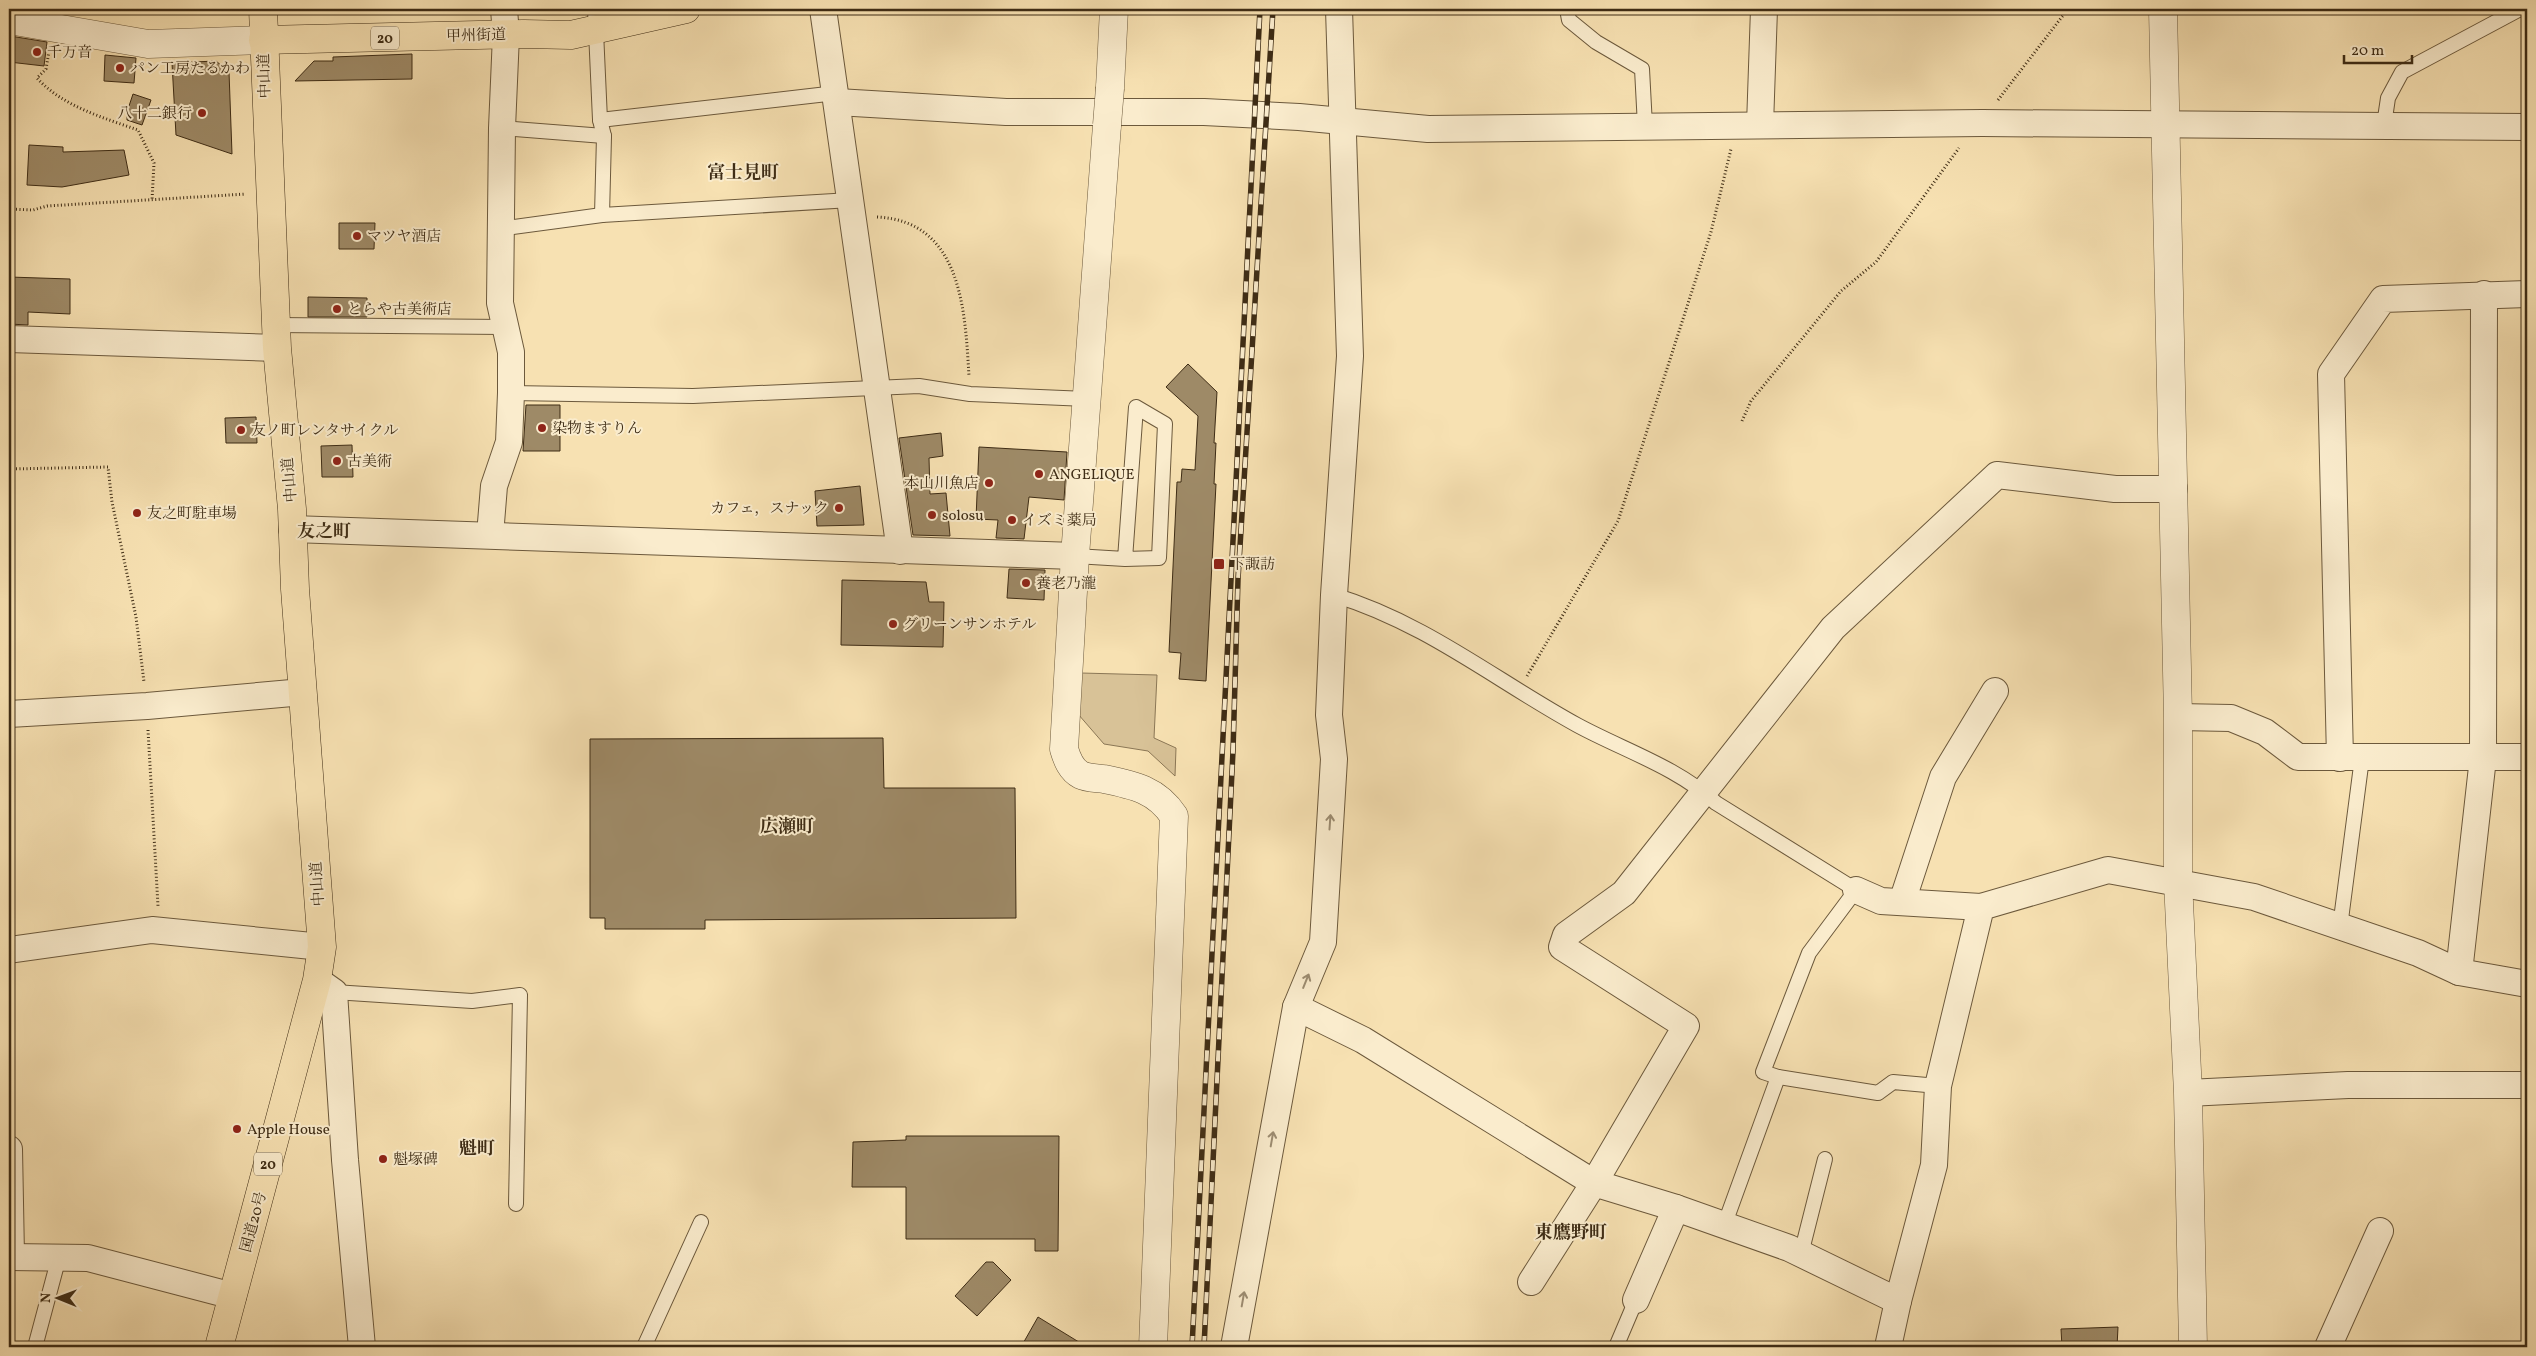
<svg xmlns="http://www.w3.org/2000/svg" width="2536" height="1356" font-family="Vollkorn,'Noto Serif JP',serif">
<style>
.green{fill:#d8c297;stroke:#8b7756}
.building{fill:#9e8a67;stroke:#3e2c15}
.lines{fill:none;stroke-linecap:round;stroke-linejoin:round}
.service-casing{stroke:#6c593c;stroke-width:16}
.minor-casing{stroke:#6c593c;stroke-width:28}
.tertiary-casing{stroke:#6c593c;stroke-width:29}
.trunk-casing{stroke:#3e2c15;stroke-width:29}
.path{stroke:#3e2c15;stroke-width:3;stroke-dasharray:1 2.5;stroke-linecap:butt}
.service{stroke:#faeccd;stroke-width:14}
.minor{stroke:#faeccd;stroke-width:26}
.tertiary{stroke:#faeccd;stroke-width:28}
.trunk{stroke:#f7e1b2;stroke-width:28}
.rail-casing{stroke:#3e2c15;stroke-width:5.5}
.rail{stroke:#faeccd;stroke-width:4;stroke-dasharray:11;stroke-linecap:butt}
.tertiary-bridge-casing{stroke:#6c593c;stroke-width:29;stroke-linecap:butt}
.tertiary-bridge{stroke:#faeccd;stroke-width:28}
.oneway{stroke:#9c8c71}
.poi-dot{fill:#8f2418;stroke:#faeccd;stroke-width:2}
.labels{text-anchor:middle;stroke-width:4;stroke-linejoin:round;paint-order:stroke}
.shield{fill:#faeccd;stroke:#76664c;stroke-width:1}
.shield-label{font-size:14px;font-weight:bold;fill:#3e2c15}
.street-label{font-size:15px;fill:#3e2c15;stroke:#faeccd}
.poi-label{font-size:15px;fill:#3e2c15;stroke:#faeccd;text-anchor:start}
.quarter-label{font-size:18px;font-weight:bold;fill:#3e2c15;stroke:#faeccd}
</style>
<rect width="100%" height="100%" fill="#f7e1b2"/>
<filter id="stains"><feTurbulence type="fractalNoise" baseFrequency=".004" numOctaves="4"/><feColorMatrix values="0 0 0 0 .2 0 0 0 0 .09 0 0 0 0 .02 0 0 0 .5 -.17"/></filter>
<radialGradient id="worn" r=".72"><stop offset=".6" stop-color="#630" stop-opacity="0"/><stop offset="1" stop-color="#630" stop-opacity=".3"/></radialGradient>
<!-- green -->
<path class="green" d="M1081,673L1157,675L1154,738L1176,748L1175,776L1148,751L1104,744L1078,714Z"/>
<!-- building -->
<g class="building">
<path d="M10,36L47,42L44,66L9,62Z"/>
<path d="M412,54V79L295,81L314,61H333V57Z"/>
<path d="M105,55L136,58L134,83L104,81Z"/>
<path d="M216,61L229,72L232,154L176,135L172,63Z"/>
<path d="M133,94L151,100L142,125L127,120V112Z"/>
<path d="M29,145L63,147V152L124,150L129,175L62,187L27,185Z"/>
<path d="M339,223H375L374,249H339Z"/>
<path d="M9,277L70,279V314L28,312V325L9,324Z"/>
<path d="M308,297L367,298V317H308Z"/>
<path d="M1188,364L1217,392L1214,443H1216L1214,484H1216L1206,681L1179,679L1181,653L1169,652L1177,482H1181L1182,469L1195,470L1198,416L1166,387Z"/>
<path d="M526,405H560V451H523Z"/>
<path d="M256,417L257,443H226L225,418Z"/>
<path d="M941,433L943,456L929,458L930,494L946,493L950,536L913,535L899,438Z"/>
<path d="M352,445L353,477H322L321,446Z"/>
<path d="M979,447L1067,452L1064,500L1029,497L1024,539L996,538L998,520L976,519Z"/>
<path d="M860,486L864,525L817,526L815,491Z"/>
<path d="M1009,569L1045,570L1044,600L1007,598Z"/>
<path d="M842,580L926,582L929,602H944L943,647L841,645Z"/>
<path d="M883,738L884,788H1015L1016,918L705,920V929H605V918H590V739Z"/>
<path d="M906,1136H1059L1058,1251H1035V1239H906V1187H852L853,1142L906,1140Z"/>
<path d="M986,1262H993L1011,1280L977,1316L955,1296Z"/>
<path d="M1038,1317L1087,1347H1021Z"/>
<path d="M2118,1327L2117,1347H2062L2061,1329Z"/>
</g>
<g class="lines">
<defs>
<g id="service">
<path d="M595,9L600,120L604,136L602,215"/>
<path d="M1567,9L1569,20L1596,42L1642,69L1645,126"/>
<path d="M53,26L55,9"/>
<path d="M600,120L836,93"/>
<path d="M2384,125L2388,98L2402,72L2520,9"/>
<path d="M502,128L604,136"/>
<path d="M499,229L602,215L851,200"/>
<path d="M275,325L505,327"/>
<path d="M511,393L693,396L919,386L970,394L1087,399"/>
<path d="M1075,556L1125,559L1136,407L1165,424L1159,558L1125,559"/>
<path d="M1334,595C1426,623 1495,680 1577,725C1623,750 1677,767 1716,803L1856,890L1809,953L1763,1072L1778,1077L1724,1226"/>
<path d="M2340,927L2362,758"/>
<path d="M334,992L472,1001L520,995L516,1204"/>
<path d="M1778,1077L1878,1093L1893,1082L1938,1086"/>
<path d="M1801,1254L1825,1159"/>
<path d="M35,1347L59,1257"/>
<path d="M644,1347L701,1222"/>
<path d="M1616,1347L1636,1300"/>
</g>
<g id="minor">
<path d="M823,9L900,551"/>
<path d="M837,102L1006,112H1204L1299,117L1428,129L1982,123L2527,127"/>
<path d="M1760,125L1764,9"/>
<path d="M9,339L277,348"/>
<path d="M292,529L1075,556"/>
<path d="M490,535L494,486L509,442L511,393V352L500,303L502,128L506,35L504,9"/>
<path d="M9,714L147,706L303,692"/>
<path d="M2178,717L2231,718L2265,732L2298,757H2527"/>
<path d="M2340,758L2331,374L2383,299L2527,294"/>
<path d="M1856,890L1881,901L1981,907"/>
<path d="M1902,902L1943,777L1995,691"/>
<path d="M9,950L152,930L322,947"/>
<path d="M2459,972L2483,758L2484,294"/>
<path d="M317,980L334,992L345,1160L362,1347"/>
<path d="M1296,1007L1363,1040L1594,1183L1676,1208L1789,1248L1898,1301"/>
<path d="M2188,1093L2348,1085H2527"/>
<path d="M9,1149L11,1256"/>
<path d="M9,1257L88,1258L233,1296"/>
<path d="M1531,1282L1594,1183L1686,1026L1562,947L1566,935L1624,893L1833,628L1997,475L2115,489H2174"/>
<path d="M1636,1300L1676,1208"/>
<path d="M1234,1347L1296,1007L1323,942L1334,759L1329,715L1334,595L1350,356L1339,9"/>
<path d="M1888,1347L1898,1301L1934,1165L1938,1086L1981,907L2108,870L2254,897L2418,953L2459,972L2527,984"/>
<path d="M2328,1347L2380,1231"/>
</g>
<g id="tertiary">
<path d="M2163,9L2178,717V881L2188,1093L2193,1347"/>
<path d="M9,20L148,44L263,40"/>
<path d="M1110,88L1114,9"/>
<path d="M1107,125L1075,556L1064,749C1067,759 1071,770 1081,775C1087,778 1097,778 1104,779C1134,785 1157,790 1174,816L1153,1347"/>
</g>
<g id="trunk">
<path d="M263,40L524,34L571,35L686,9"/>
<path d="M219,1347L317,980L322,947L295,589L292,509L277,348L263,9"/>
</g>
</defs>
<!-- service casing -->
<use href="#service" class="service-casing"/>
<!-- minor casing -->
<use href="#minor" class="minor-casing"/>
<!-- tertiary casing -->
<use href="#tertiary" class="tertiary-casing"/>
<!-- trunk casing -->
<use href="#trunk" class="trunk-casing"/>
<!-- path -->
<g class="path">
<path d="M49,51L46,69L37,78C62,106 104,118 138,130L154,163L152,200"/>
<path d="M1998,100L2068,9"/>
<path d="M9,209L33,210L47,206L246,194"/>
<path d="M877,217C962,221 965,311 969,376"/>
<path d="M1742,421L1751,401L1841,291L1876,262L1959,148"/>
<path d="M9,469L108,467L112,502L136,617L144,682"/>
<path d="M1527,676L1618,521L1711,232L1731,149"/>
<path d="M148,730L158,906"/>
</g>
<!-- service -->
<use href="#service" class="service"/>
<!-- minor -->
<use href="#minor" class="minor"/>
<!-- tertiary -->
<use href="#tertiary" class="tertiary"/>
<!-- trunk -->
<use href="#trunk" class="trunk"/>
<defs>
<g id="rail">
<path d="M1192,1347L1260,9"/>
<path d="M1204,1347L1233,751L1238,579L1273,9"/>
</g>
</defs>
<!-- rail casing -->
<use href="#rail" class="rail-casing"/>
<!-- rail -->
<use href="#rail" class="rail"/>
<defs>
<path id="tertiary-bridge" d="M1107,125L1110,88"/>
</defs>
<!-- tertiary-bridge casing -->
<use href="#tertiary-bridge" class="tertiary-bridge-casing"/>
<!-- tertiary-bridge -->
<use href="#tertiary-bridge" class="tertiary-bridge"/>
</g>
<!-- one-way arrows -->
<defs><path id="oneway-shaft" d="M-6 0H5M1.5-3L5.5 0L1.5 3" fill="none" stroke-width="1.6" stroke-linecap="round" stroke-linejoin="round" transform="scale(1.25)"/></defs>
<g class="oneway">
<use href="#oneway-shaft" transform="translate(1330 822) rotate(-86)"/>
<use href="#oneway-shaft" transform="translate(1306 981) rotate(-68)"/>
<use href="#oneway-shaft" transform="translate(1272 1139) rotate(-80)"/>
<use href="#oneway-shaft" transform="translate(1243 1299) rotate(-80)"/>
</g>
<!-- markers -->
<g class="poi-dot">
<circle cx="37" cy="52" r="5"/>
<circle cx="120" cy="68" r="5"/>
<circle cx="202" cy="113" r="5"/>
<circle cx="357" cy="236" r="5"/>
<circle cx="337" cy="309" r="5"/>
<circle cx="542" cy="428" r="5"/>
<circle cx="241" cy="430" r="5"/>
<circle cx="337" cy="461" r="5"/>
<circle cx="1039" cy="474" r="5"/>
<circle cx="989" cy="483" r="5"/>
<circle cx="839" cy="508" r="5"/>
<circle cx="137" cy="513" r="5"/>
<circle cx="932" cy="515" r="5"/>
<circle cx="1012" cy="520" r="5"/>
<rect x="1213" y="558" width="12" height="12" rx="2.5"/>
<circle cx="1026" cy="583" r="5"/>
<circle cx="893" cy="624" r="5"/>
<circle cx="237" cy="1129" r="5"/>
<circle cx="383" cy="1159" r="5"/>
</g>
<g class="labels">
<!-- shield labels -->
<g class="shield">
<rect x="371" y="26.5" width="28" height="23" rx="4"/>
<rect x="254" y="1152.5" width="28" height="23" rx="4"/>
</g>
<g class="shield-label">
<text x="385" y="43">20</text>
<text x="268" y="1169">20</text>
</g>
<!-- street labels -->
<g class="street-label">
<text transform="translate(476 35) rotate(-2)" y="5">甲州街道</text>
<text transform="translate(264 76) rotate(-92)" y="5">中山道</text>
<text transform="translate(289 480) rotate(-95)" y="5">中山道</text>
<text transform="translate(317 884) rotate(-94)" y="5">中山道</text>
<text transform="translate(253 1222) rotate(-75)" y="5">国道20号</text>
</g>
<!-- poi labels -->
<g class="poi-label">
<text x="47" y="57">千万音</text>
<text x="130" y="73">パン工房たるかわ</text>
<text x="192" y="118" text-anchor="end">八十二銀行</text>
<text x="367" y="241">マツヤ酒店</text>
<text x="347" y="314">とらや古美術店</text>
<text x="552" y="433">染物ますりん</text>
<text x="251" y="435">友ノ町レンタサイクル</text>
<text x="347" y="466">古美術</text>
<text x="1049" y="479">ANGELIQUE</text>
<text x="979" y="488" text-anchor="end">本山川魚店</text>
<text x="829" y="513" text-anchor="end">カフェ，スナック</text>
<text x="147" y="518">友之町駐車場</text>
<text x="942" y="520">solosu</text>
<text x="1022" y="525">イズミ薬局</text>
<text x="1230" y="569">下諏訪</text>
<text x="1036" y="588">養老乃瀧</text>
<text x="903" y="629">グリーンサンホテル</text>
<text x="247" y="1134">Apple House</text>
<text x="393" y="1164">魁塚碑</text>
</g>
<!-- quarter labels -->
<g class="quarter-label">
<text x="743" y="178">富士見町</text>
<text x="324" y="537">友之町</text>
<text x="787" y="832">広瀬町</text>
<text x="477" y="1154">魁町</text>
<text x="1571" y="1238">東鷹野町</text>
</g>
</g>
<!-- margin -->
<rect width="2536" height="1356" fill="none" stroke="#f7e1b2" stroke-width="30"/>
<rect x="10" y="10" width="2516" height="1336" fill="none" stroke="#3e2c15" stroke-width="2.5"/>
<rect x="15" y="15" width="2506" height="1326" fill="none" stroke="#3e2c15"/>
<!-- north arrow -->
<g transform="translate(58 1298) rotate(271)" stroke="#faeccd" stroke-width="4" paint-order="stroke">
<path d="M0-4L9 19L0 12L-9 19Z" fill="#3e2c15"/>
<text y="-8" font-size="14" font-weight="bold" text-anchor="middle" fill="#3e2c15">N</text>
</g>
<!-- scale -->
<path d="M2344 55v8h68v-8" fill="none" stroke="#3e2c15" stroke-width="2.5"/>
<text x="2351" y="55" font-size="15" fill="#3e2c15" stroke="#faeccd" stroke-width="4" paint-order="stroke">20 m</text>
<rect width="100%" height="100%" filter="url(#stains)"/>
<rect width="100%" height="100%" fill="url(#worn)"/>
</svg>
